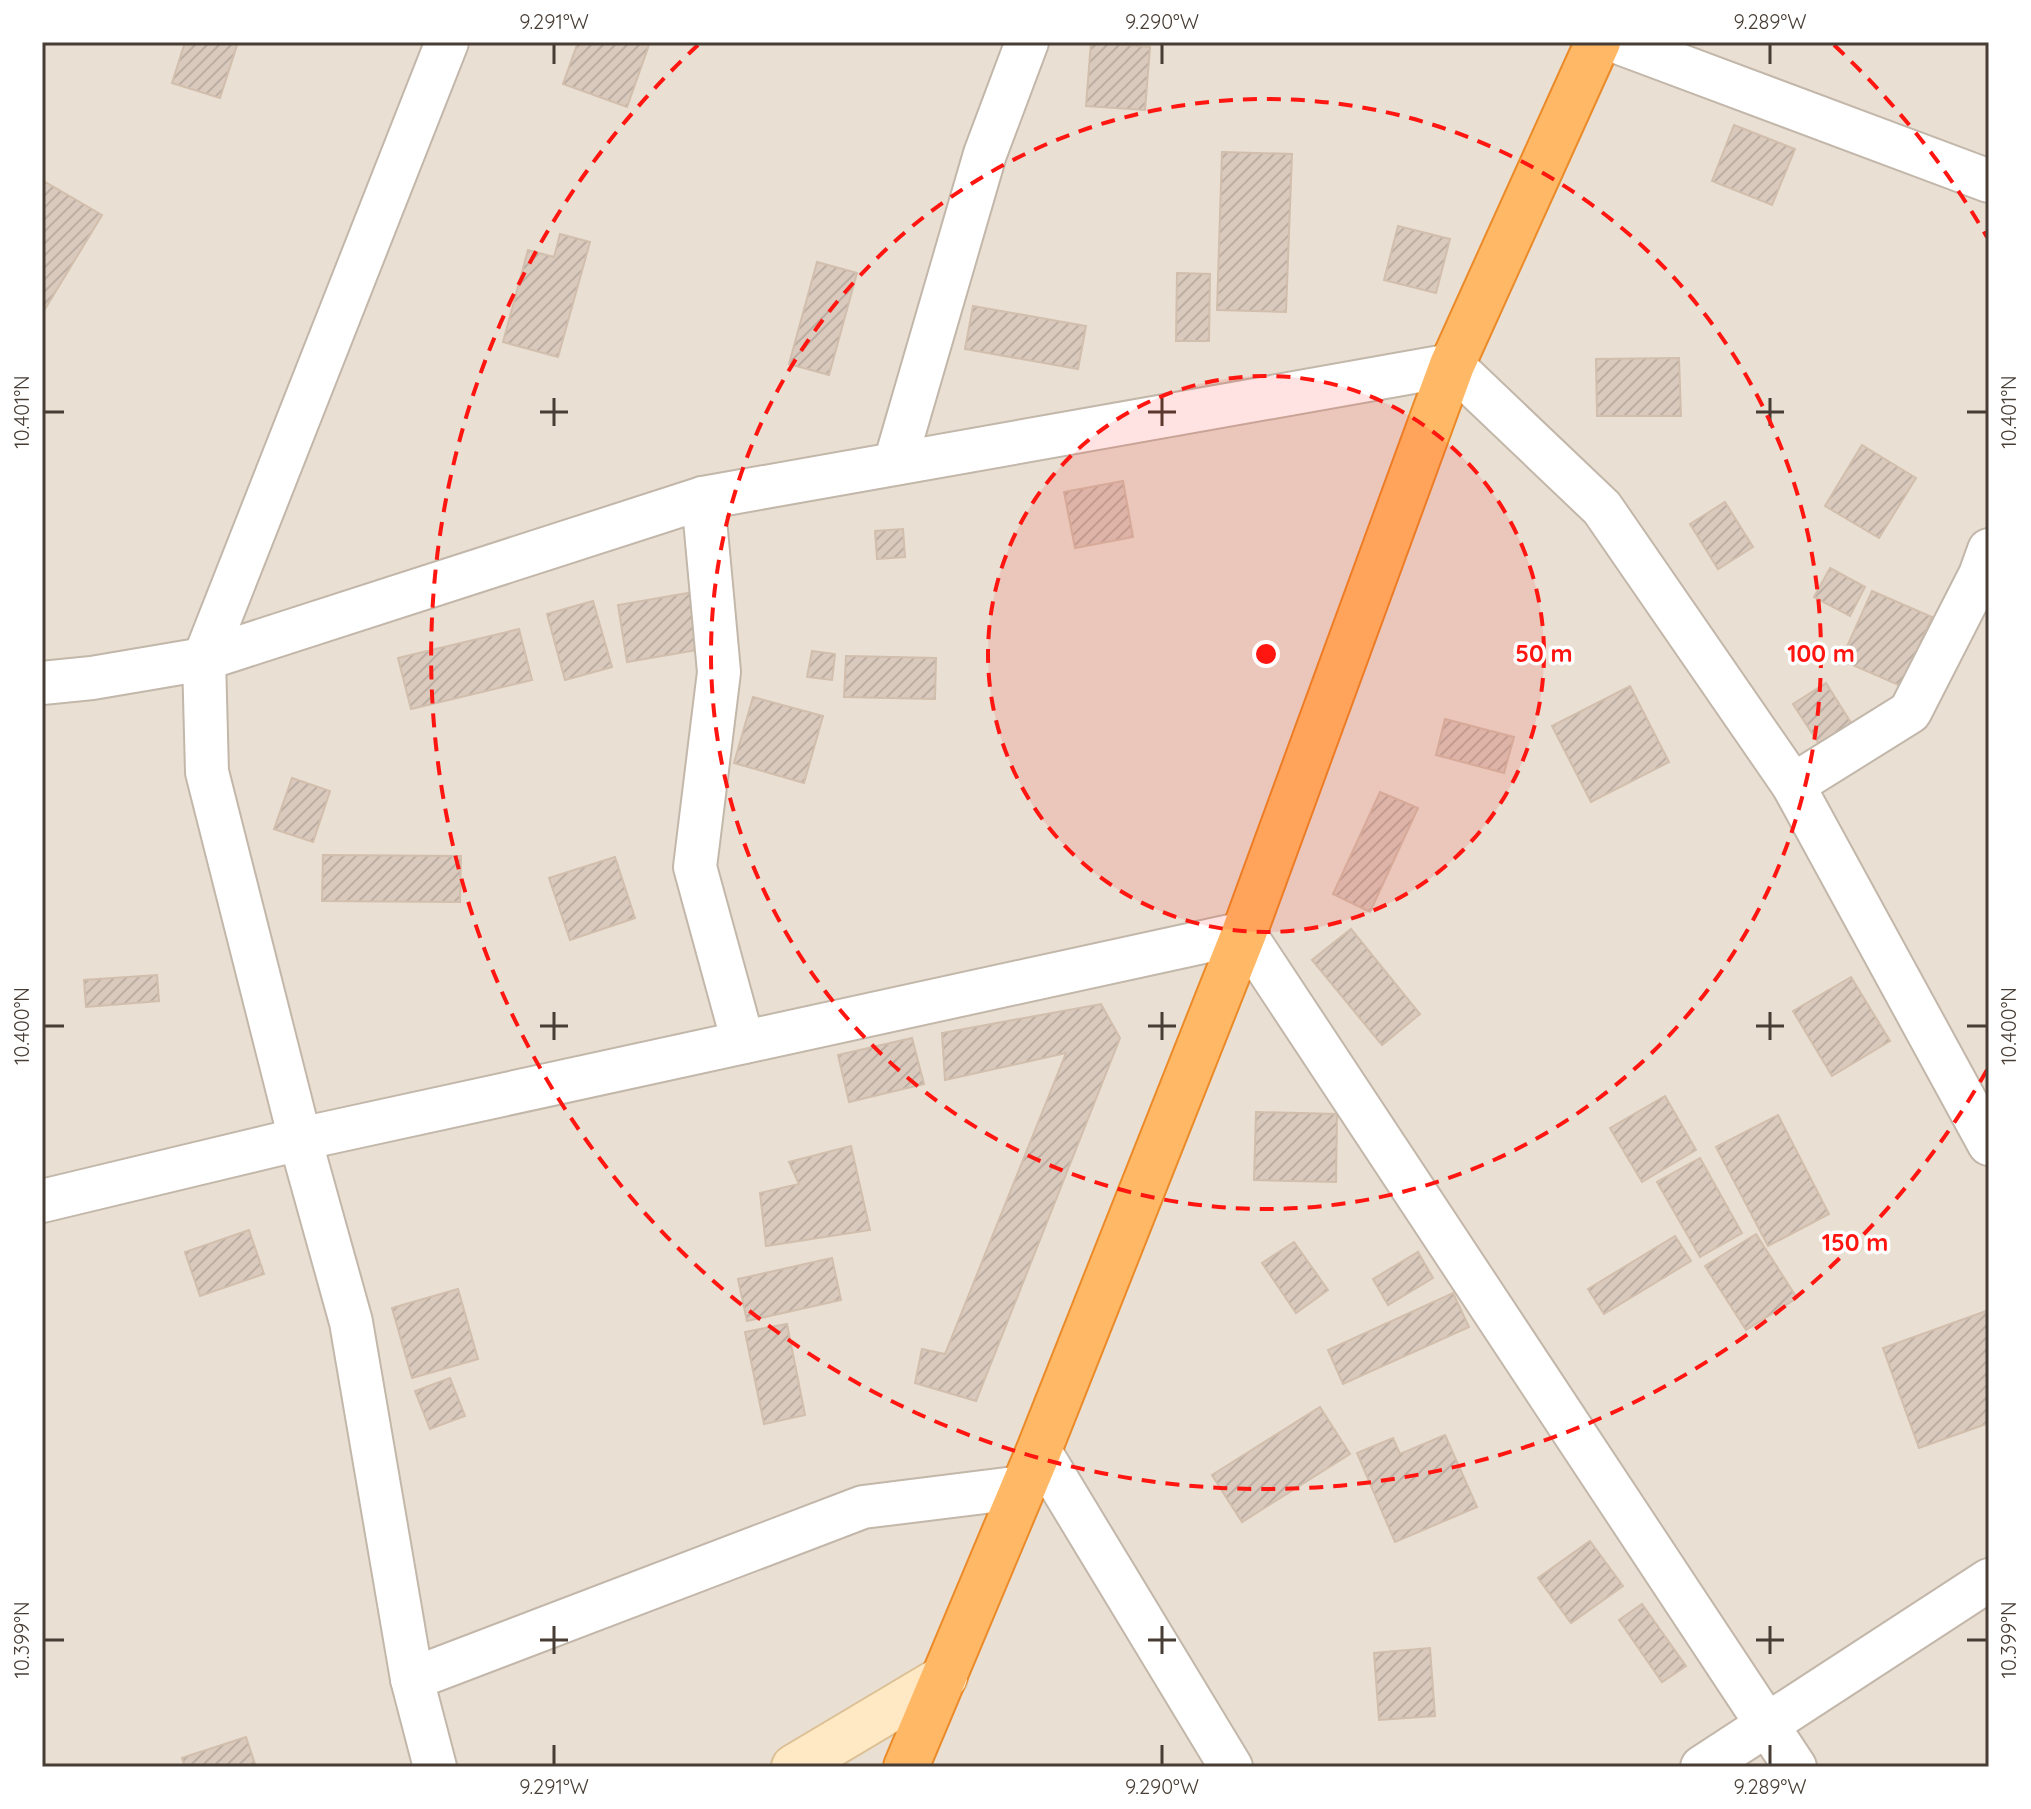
<svg xmlns="http://www.w3.org/2000/svg" width="2031" height="1809" font-family="Quicksand,sans-serif">
<style>
.residential{fill:#e9dfd3}
.building{fill:url(#building-hatch);stroke:#d2beac;stroke-width:2}
.lines{fill:none;stroke-linecap:round;stroke-linejoin:round}
.street-casing{stroke:#c3b7aa;stroke-width:46}
.secondary-casing{stroke:#dcbf93;stroke-width:48}
.highway-casing{stroke:#eb8a29;stroke-width:48}
.street{stroke:#fff;stroke-width:42}
.secondary{stroke:#ffe9c4;stroke-width:44}
.highway{stroke:#ffb865;stroke-width:44}
.ticks{fill:none;stroke:#473d34;stroke-width:3}
.ring{fill:none;stroke:#ff1611;stroke-width:4;stroke-dasharray:14 10}
.centre{fill:#ff1611;stroke:#fff;stroke-width:4}
.ring-label{font-size:24px;text-anchor:middle;font-weight:bold;fill:#ff1611;stroke:#fff;stroke-width:7;stroke-linejoin:round;paint-order:stroke}
.neatline{fill:none;stroke:#473d34;stroke-width:3}
.ticks-label{font-size:20px;text-anchor:middle;fill:#473d34}
</style>
<defs>
<pattern id="building-hatch" width="6" height="6" patternUnits="userSpaceOnUse" patternTransform="scale(2)"><rect width="6" height="6" fill="#dacabd"/><path d="M-1 1l2-2M0 6l6-6M5 7l2-2" fill="none" stroke="#bcaea3"/></pattern>
</defs>
<rect width="100%" height="100%" fill="#f4eee5"/>
<!-- residential -->
<rect class="residential" x="42" y="42" width="1947" height="1725"/>
<!-- building -->
<g class="building">
<path d="M185,42H238L220,98L172,83Z"/>
<path d="M578,42H650L627,107L563,84Z"/>
<path d="M1091,42L1150,47L1145,110L1086,106Z"/>
<path d="M1734,125L1795,149L1772,205L1712,181Z"/>
<path d="M1222,152L1292,154L1286,312L1217,310Z"/>
<path d="M42,180L102,215L42,314Z"/>
<path d="M1398,226L1450,239L1436,293L1384,280Z"/>
<path d="M560,234L590,242L558,357L503,342L528,250L554,257Z"/>
<path d="M817,262L857,273L829,375L789,364Z"/>
<path d="M1177,273L1210,274L1209,341H1176Z"/>
<path d="M973,306L1086,326L1078,369L965,349Z"/>
<path d="M1679,358L1681,416H1597L1596,359Z"/>
<path d="M1862,445L1916,478L1879,538L1825,506Z"/>
<path d="M1123,481L1133,537L1075,548L1064,492Z"/>
<path d="M1725,502L1753,547L1718,569L1690,524Z"/>
<path d="M903,529L905,557L877,559L875,531Z"/>
<path d="M1830,568L1865,587L1850,616L1814,597Z"/>
<path d="M1872,591L1932,617L1901,686L1841,660Z"/>
<path d="M694,592L703,649L627,662L618,605Z"/>
<path d="M593,601L612,667L565,680L547,614Z"/>
<path d="M519,629L532,680L411,709L398,658Z"/>
<path d="M812,651L835,654L832,680L807,677Z"/>
<path d="M846,656L936,658L935,699L844,697Z"/>
<path d="M1826,683L1853,726L1821,747L1793,704Z"/>
<path d="M1630,686L1669,762L1591,802L1552,726Z"/>
<path d="M753,697L823,716L804,783L734,763Z"/>
<path d="M1445,719L1514,737L1504,773L1436,755Z"/>
<path d="M292,778L330,791L313,842L274,829Z"/>
<path d="M1380,792L1418,808L1370,912L1333,894Z"/>
<path d="M323,855L461,856L460,902L322,901Z"/>
<path d="M615,857L635,918L570,940L549,878Z"/>
<path d="M1351,929L1420,1014L1382,1045L1312,960Z"/>
<path d="M157,975L159,1001L86,1007L84,980Z"/>
<path d="M1851,977L1890,1041L1832,1076L1793,1011Z"/>
<path d="M1101,1004L1120,1038L976,1401L915,1383L922,1349L945,1354L1066,1053L945,1080L942,1033Z"/>
<path d="M912,1038L924,1084L849,1102L838,1055Z"/>
<path d="M1665,1096L1696,1150L1642,1182L1610,1128Z"/>
<path d="M1256,1112L1337,1114L1336,1182L1254,1180Z"/>
<path d="M1778,1115L1829,1214L1768,1246L1716,1147Z"/>
<path d="M851,1146L870,1230L766,1246L760,1193L799,1184L789,1162Z"/>
<path d="M1700,1158L1742,1233L1700,1257L1657,1182Z"/>
<path d="M249,1230L264,1274L200,1296L185,1252Z"/>
<path d="M1756,1234L1797,1298L1746,1330L1705,1266Z"/>
<path d="M1675,1236L1691,1261L1604,1314L1588,1289Z"/>
<path d="M1294,1242L1328,1290L1296,1313L1262,1263Z"/>
<path d="M1418,1252L1433,1278L1388,1305L1373,1279Z"/>
<path d="M832,1258L841,1300L747,1321L738,1279Z"/>
<path d="M458,1289L478,1359L412,1378L392,1308Z"/>
<path d="M1453,1293L1469,1327L1343,1384L1328,1350Z"/>
<path d="M1989,1310V1423L1919,1448L1883,1348Z"/>
<path d="M787,1324L805,1415L764,1424L745,1332Z"/>
<path d="M450,1378L465,1416L430,1429L415,1391Z"/>
<path d="M1320,1407L1350,1454L1242,1522L1212,1475Z"/>
<path d="M1445,1435L1477,1507L1395,1542L1357,1453L1393,1438L1400,1454Z"/>
<path d="M1590,1541L1623,1586L1571,1623L1538,1578Z"/>
<path d="M1642,1604L1686,1666L1662,1682L1619,1620Z"/>
<path d="M1430,1648L1435,1716L1379,1720L1374,1653Z"/>
<path d="M246,1737L256,1767H185L182,1758Z"/>
</g>
<g class="lines">
<defs>
<g id="street">
<path d="M1617,42L1989,181"/>
<path d="M895,463L985,154L1027,42"/>
<path d="M703,498L719,672L695,867L743,1042"/>
<path d="M42,683L92,678L204,659L703,498L1452,365L1602,508L1793,785L1989,1144"/>
<path d="M1793,785L1910,712L1980,575L1989,550"/>
<path d="M42,1201L300,1139L1244,933L1795,1767"/>
<path d="M1039,1450L1231,1767"/>
<path d="M412,1679L863,1507L1024,1487"/>
<path d="M435,1767L412,1679L351,1322L300,1139L207,772L204,659L447,42"/>
<path d="M1702,1767L1989,1580"/>
</g>
<path id="secondary" d="M794,1767L945,1677"/>
<path id="highway" d="M906,1767L1039,1450L1244,933L1452,365L1598,42"/>
</defs>
<!-- street casing -->
<use href="#street" class="street-casing"/>
<!-- secondary casing -->
<use href="#secondary" class="secondary-casing"/>
<!-- highway casing -->
<use href="#highway" class="highway-casing"/>
<!-- street -->
<use href="#street" class="street"/>
<!-- secondary -->
<use href="#secondary" class="secondary"/>
<!-- highway -->
<use href="#highway" class="highway"/>
</g>
<!-- ticks -->
<path class="ticks" d="M554,44V64M1162,44V64M1770,44V64M554,398V426M1162,398V426M1770,398V426M44,412H64M540,412H568M1148,412H1176M1756,412H1784M1967,412H1987M554,1012V1040M1162,1012V1040M1770,1012V1040M44,1026H64M540,1026H568M1148,1026H1176M1756,1026H1784M1967,1026H1987M554,1626V1654M1162,1626V1654M1770,1626V1654M44,1640H64M540,1640H568M1148,1640H1176M1756,1640H1784M1967,1640H1987M554,1745V1765M1162,1745V1765M1770,1745V1765"/>
<!-- distance rings -->
<circle cx="1266" cy="654" r="278" fill="#ff1611" fill-opacity=".12"/>
<g class="ring">
<circle cx="1266" cy="654" r="278"/>
<circle cx="1266" cy="654" r="555"/>
<path d="M1987 1070A833 833 0 1 1 698 45M1834 45A833 833 0 0 1 1987 237"/>
</g>
<circle cx="1266" cy="654" r="12" class="centre"/>
<g class="ring-label">
<text x="1544" y="662">50 m</text>
<text x="1821" y="662">100 m</text>
<text x="1855" y="1251">150 m</text>
</g>
<!-- border -->
<rect width="2031" height="1809" fill="none" stroke="#ffffff" stroke-width="88"/>
<rect x="44" y="44" width="1943" height="1721" class="neatline"/>
<g class="ticks-label">
<text x="554" y="29">9.291°W</text>
<text x="1162" y="29">9.290°W</text>
<text x="1770" y="29">9.289°W</text>
<text transform="translate(22 412) rotate(-90)" y="7">10.401°N</text>
<text transform="translate(2009 412) rotate(-90)" y="7">10.401°N</text>
<text transform="translate(22 1026) rotate(-90)" y="7">10.400°N</text>
<text transform="translate(2009 1026) rotate(-90)" y="7">10.400°N</text>
<text transform="translate(22 1640) rotate(-90)" y="7">10.399°N</text>
<text transform="translate(2009 1640) rotate(-90)" y="7">10.399°N</text>
<text x="554" y="1794">9.291°W</text>
<text x="1162" y="1794">9.290°W</text>
<text x="1770" y="1794">9.289°W</text>
</g>
</svg>
